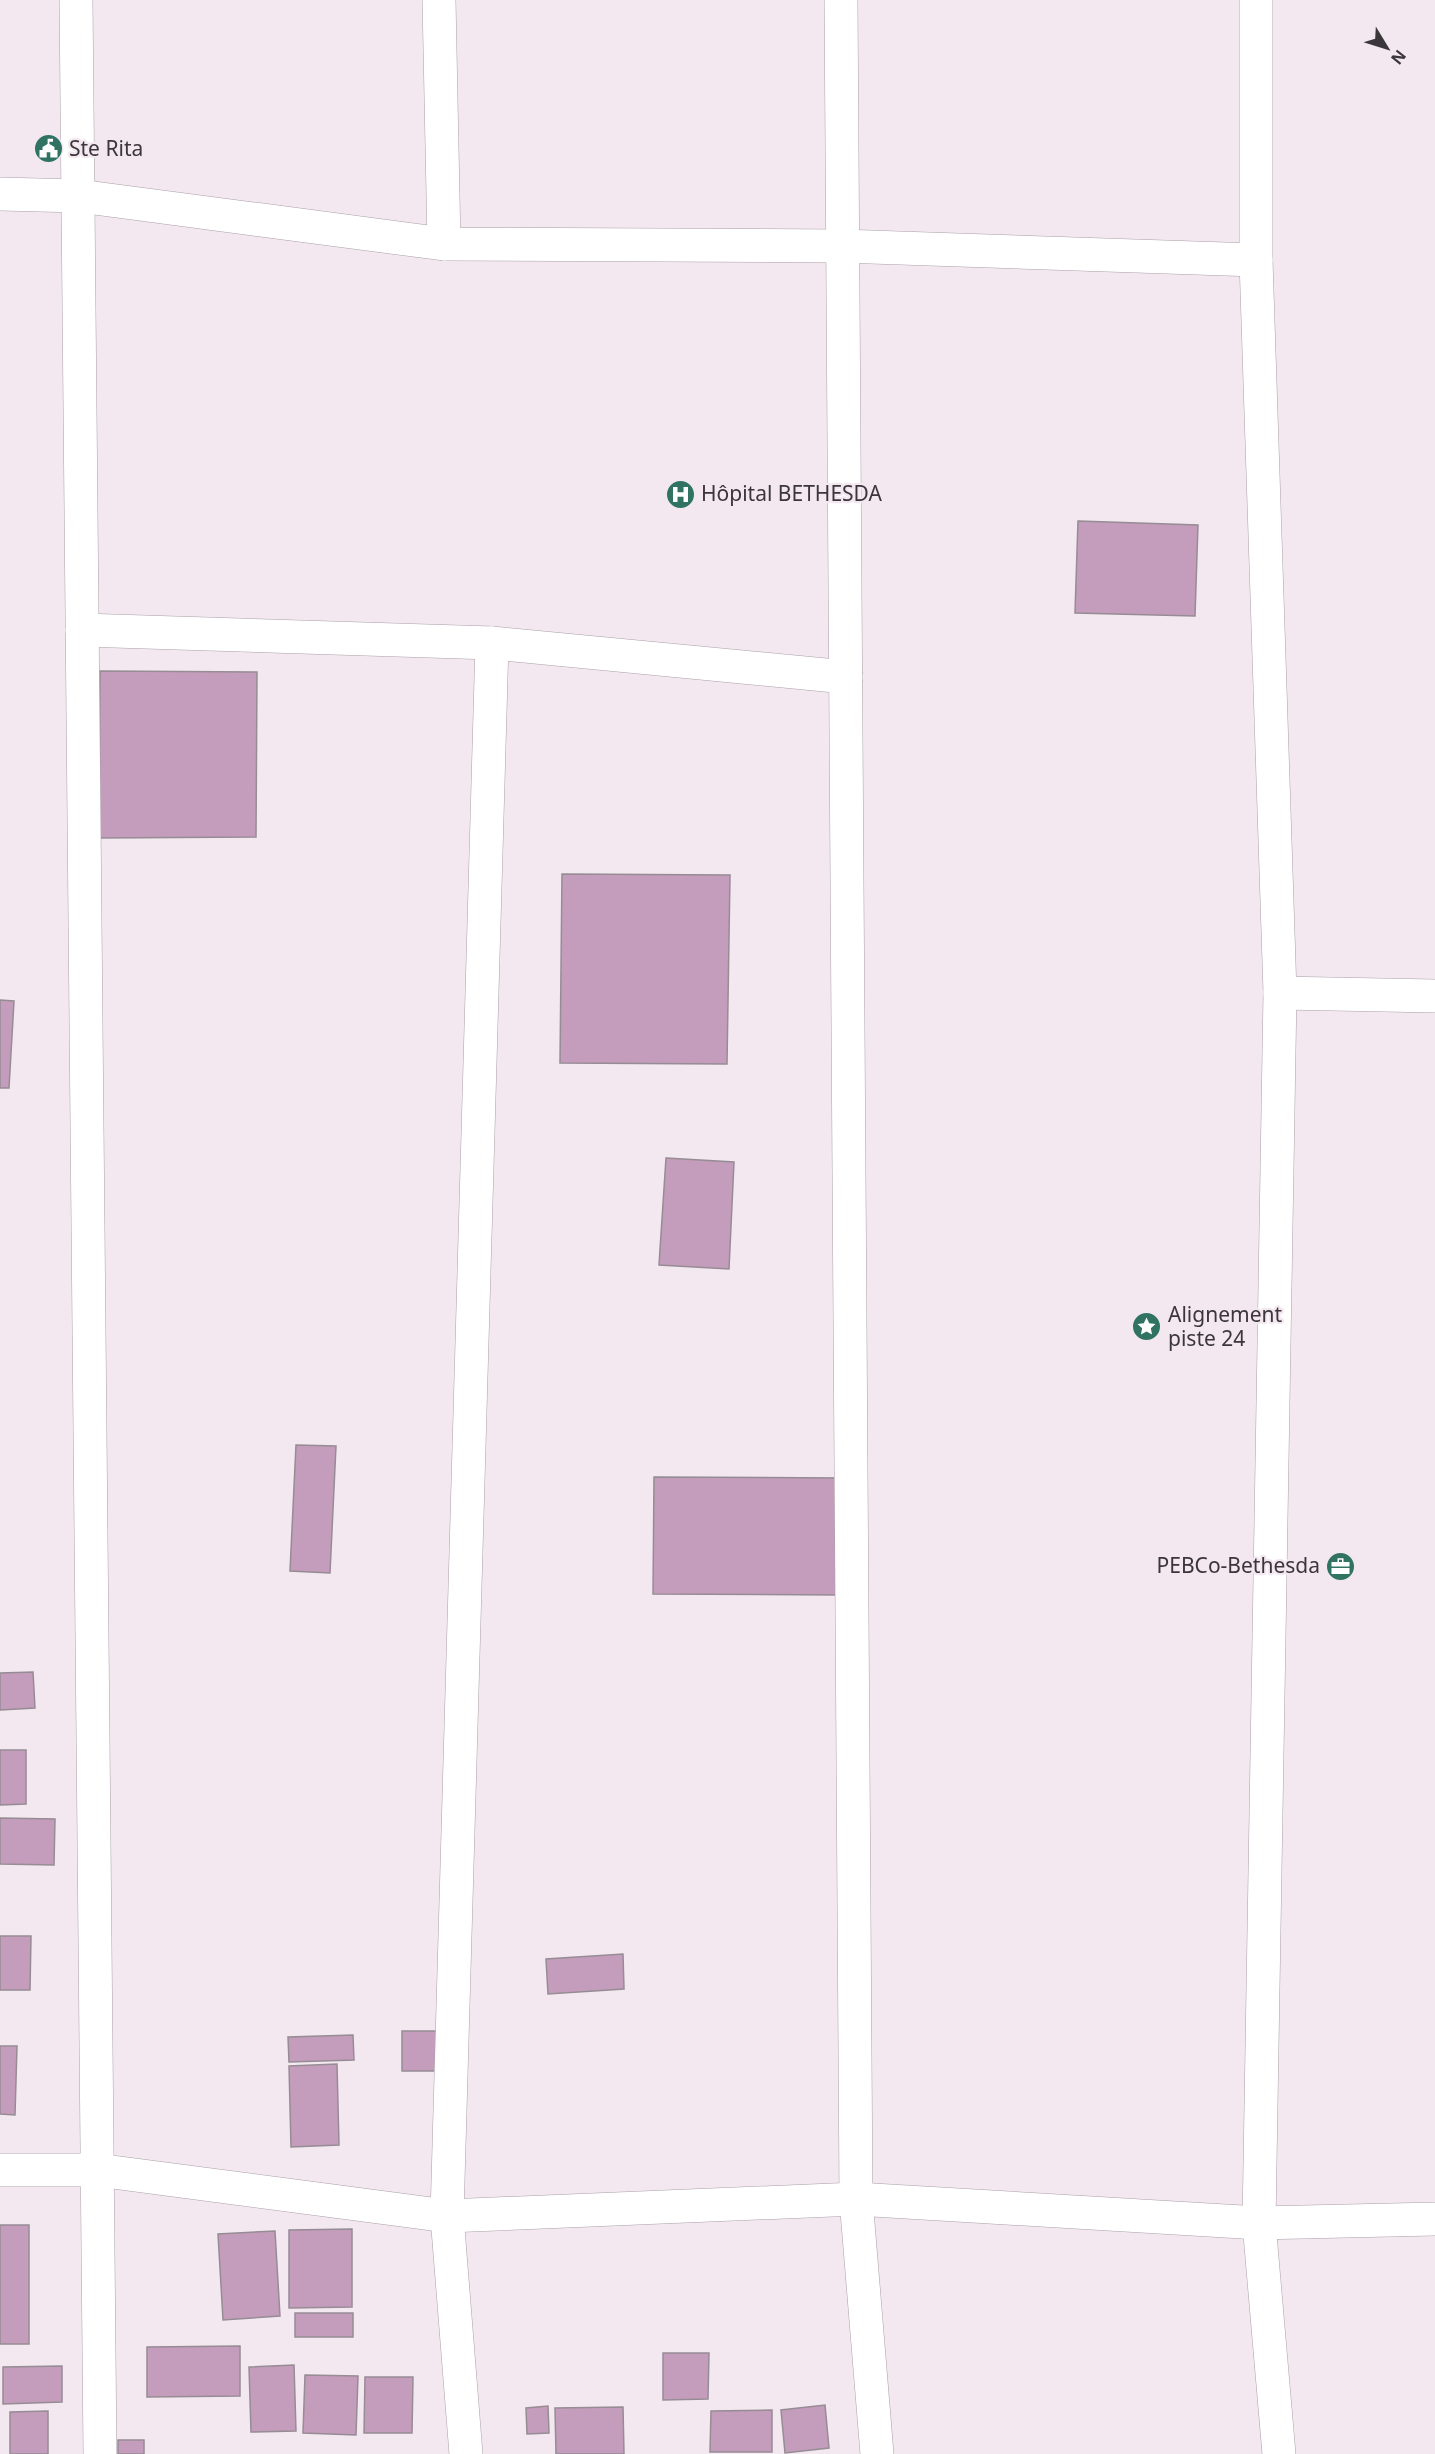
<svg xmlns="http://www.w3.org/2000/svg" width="1435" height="2454" font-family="'Noto Sans',sans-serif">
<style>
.building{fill:#c59dbc;stroke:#968c94;stroke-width:1.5}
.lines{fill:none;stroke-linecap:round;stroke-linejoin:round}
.minor-casing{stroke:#aba0a8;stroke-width:34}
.minor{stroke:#fff;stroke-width:33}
.labels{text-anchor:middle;stroke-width:4.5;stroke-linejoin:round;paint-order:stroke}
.poi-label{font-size:21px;fill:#3a3639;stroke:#f3e7f0;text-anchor:start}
</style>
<rect width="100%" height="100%" fill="#f3e7f0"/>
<!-- building -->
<g class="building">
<path d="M1078,521L1198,525L1195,616L1075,613Z"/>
<path d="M100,671L257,672L256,837L99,838Z"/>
<path d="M562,874L730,875L727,1064L560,1063Z"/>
<path d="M0,1000L14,1001L9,1088H0Z"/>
<path d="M666,1158L734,1162L729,1269L659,1265Z"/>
<path d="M296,1445L336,1446L330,1573L290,1571Z"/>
<path d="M654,1477L841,1478L839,1595L653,1594Z"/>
<path d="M33,1672L35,1708L0,1710V1673Z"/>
<path d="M0,1750H26V1804L0,1805Z"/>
<path d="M0,1818L55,1819L54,1865L0,1864Z"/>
<path d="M0,1936H31L30,1990H0Z"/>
<path d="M623,1954L624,1989L548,1994L546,1959Z"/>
<rect x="402" y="2031" width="45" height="40"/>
<path d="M353,2035L354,2060L289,2062L288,2037Z"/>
<path d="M0,2046H17L15,2115L0,2114Z"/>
<path d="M337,2064L339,2145L291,2147L289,2066Z"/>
<rect x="0" y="2225" width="29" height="119"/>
<path d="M352,2229V2307L289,2308V2230Z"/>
<path d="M275,2231L280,2316L223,2320L218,2234Z"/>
<rect x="295" y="2313" width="58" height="24"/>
<path d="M240,2346V2396L147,2397V2347Z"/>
<path d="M663,2353H709L708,2399L663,2400Z"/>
<path d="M294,2365L296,2431L251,2432L249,2367Z"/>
<path d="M62,2366V2402L3,2404V2367Z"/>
<path d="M305,2375L358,2376L356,2435L303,2433Z"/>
<path d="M365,2377H413L412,2433H364Z"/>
<path d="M825,2405L829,2448L785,2453L781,2410Z"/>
<path d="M548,2406L549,2433L527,2434L526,2408Z"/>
<path d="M623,2407L624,2454H556L555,2408Z"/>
<path d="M772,2410V2452H710L711,2411Z"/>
<path d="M48,2411V2454H10V2412Z"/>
<rect x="118" y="2440" width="26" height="14"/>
</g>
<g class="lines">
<defs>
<g id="minor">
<path d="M76,0L100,2454"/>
<path d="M439,0L444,244"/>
<path d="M841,0L856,2199L877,2454"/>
<path d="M1256,0V260L1280,993L1259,2223L1279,2454"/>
<path d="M0,194L79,196L444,244L841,246L1256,260"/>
<path d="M82,630L492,643L846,677"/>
<path d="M1280,993L1435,996"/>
<path d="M0,2170H97L447,2216L856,2199L1259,2223L1435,2219"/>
<path d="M466,2454L447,2216L492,643"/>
</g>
</defs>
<!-- minor casing -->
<use href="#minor" class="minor-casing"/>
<!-- minor -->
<use href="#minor" class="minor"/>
</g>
<!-- icons -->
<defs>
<symbol id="civic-disc" viewBox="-11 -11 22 22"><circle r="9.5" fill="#317363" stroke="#f3e7f0"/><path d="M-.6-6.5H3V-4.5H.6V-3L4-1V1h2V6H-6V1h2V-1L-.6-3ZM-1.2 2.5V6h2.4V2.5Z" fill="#fff"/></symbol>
<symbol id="hospital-disc" viewBox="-11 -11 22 22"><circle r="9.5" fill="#317363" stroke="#f3e7f0"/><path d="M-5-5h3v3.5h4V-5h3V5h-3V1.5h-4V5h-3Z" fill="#fff"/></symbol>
<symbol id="sight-disc" viewBox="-11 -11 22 22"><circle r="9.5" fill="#317363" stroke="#f3e7f0"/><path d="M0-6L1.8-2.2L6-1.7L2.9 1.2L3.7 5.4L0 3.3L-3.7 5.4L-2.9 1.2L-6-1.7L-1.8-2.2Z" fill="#fff"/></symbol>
<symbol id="office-disc" viewBox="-11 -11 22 22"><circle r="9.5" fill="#317363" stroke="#f3e7f0"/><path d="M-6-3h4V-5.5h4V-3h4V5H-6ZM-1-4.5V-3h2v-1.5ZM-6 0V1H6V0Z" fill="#fff"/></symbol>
</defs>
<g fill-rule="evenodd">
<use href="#civic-disc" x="32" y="132" width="33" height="33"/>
<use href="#hospital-disc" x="664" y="478" width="33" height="33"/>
<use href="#sight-disc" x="1130" y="1310" width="33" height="33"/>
<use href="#office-disc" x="1324" y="1550" width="33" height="33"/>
</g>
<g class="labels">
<!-- poi labels -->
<g class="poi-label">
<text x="69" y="156">Ste Rita</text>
<text x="701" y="501">Hôpital BETHESDA</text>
<text x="1168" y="1322">Alignement<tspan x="1168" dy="24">piste 24</tspan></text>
<text x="1320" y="1573" text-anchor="end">PEBCo-Bethesda</text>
</g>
</g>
<!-- north arrow -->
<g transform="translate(1387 48) rotate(128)" stroke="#f3e7f0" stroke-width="4.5" paint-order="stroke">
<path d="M0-4.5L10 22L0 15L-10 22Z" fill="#3a3639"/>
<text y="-9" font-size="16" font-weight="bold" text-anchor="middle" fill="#3a3639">N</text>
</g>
</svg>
